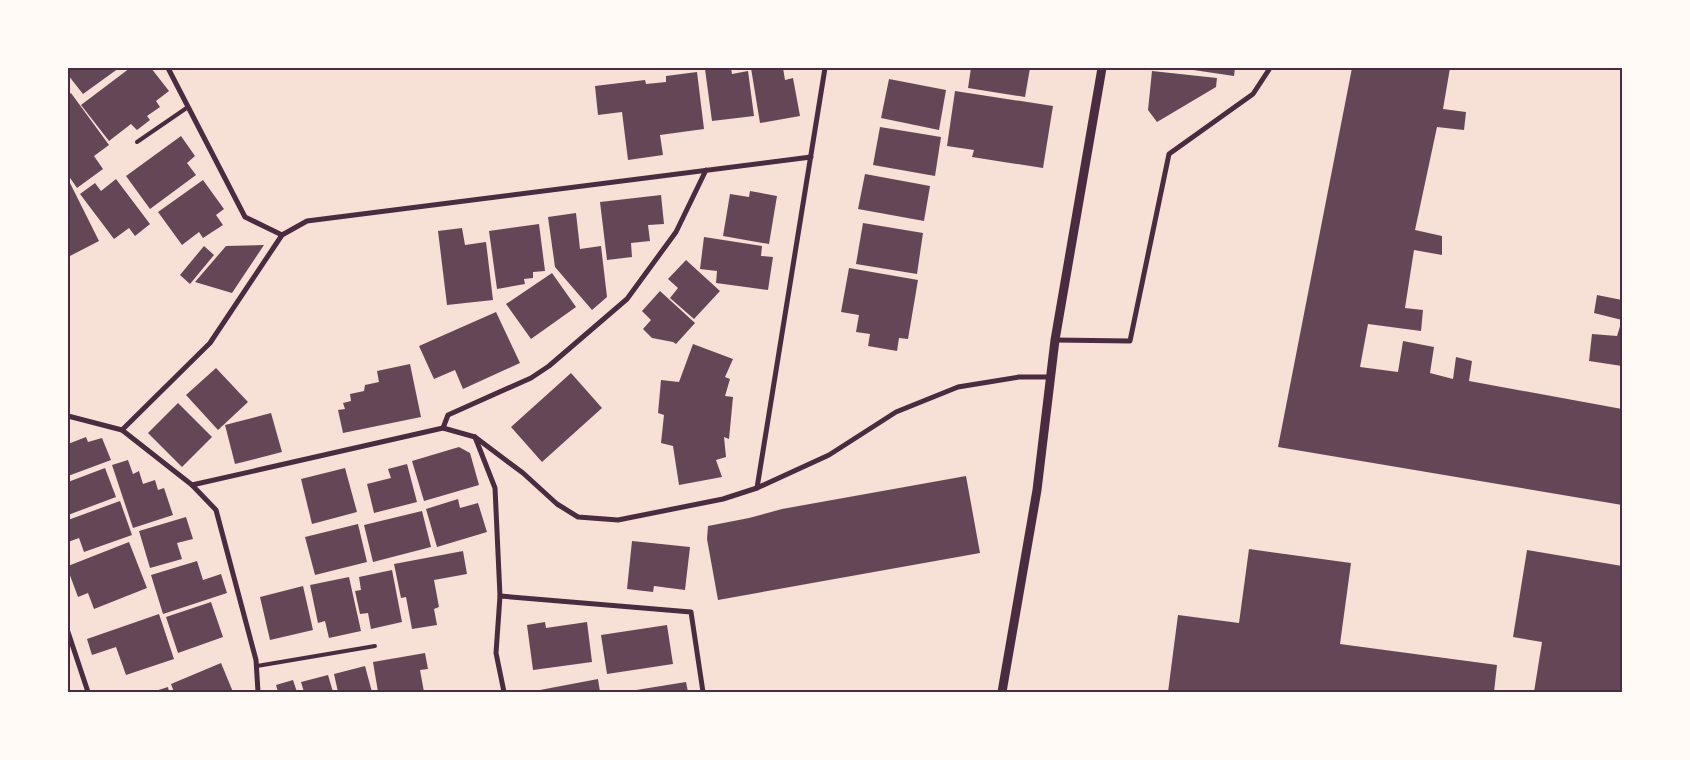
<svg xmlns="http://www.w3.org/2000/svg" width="1690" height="760" font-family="Quicksand,sans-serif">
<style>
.building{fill:#644757}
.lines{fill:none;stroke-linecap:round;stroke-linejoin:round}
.service{stroke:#4a2c40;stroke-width:4}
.minor{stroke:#4a2c40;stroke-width:5}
.tertiary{stroke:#4a2c40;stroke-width:9}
.neatline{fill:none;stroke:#4a2c40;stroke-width:2}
</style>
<rect width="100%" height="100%" fill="#f7e1d7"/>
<!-- building -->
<g class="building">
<path d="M68,68H119L83,94L68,75Z"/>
<path d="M130,68H151L169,91L156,101L160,107L147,116L150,120L137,130L131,124L109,141L81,105Z"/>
<path d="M716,68H731L732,74L748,71L754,116L712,121L705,69Z"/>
<path d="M751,68H783L785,80L793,78L800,116L760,123Z"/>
<path d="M971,68H1030L1025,97L968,88Z"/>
<path d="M1180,68H1235L1234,76Z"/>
<path d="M1352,68H1450L1443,109L1466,112L1464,130L1437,127L1415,230L1442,236V255L1414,250L1405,308L1423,310L1421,331L1368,324L1360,367L1398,372L1403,341L1434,347L1430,373L1453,379L1456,357L1472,361L1469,381L1622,409V505L1278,447Z"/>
<path d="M1152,71L1217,78L1216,87L1157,122L1148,110Z"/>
<path d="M697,72L704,129L660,135L663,155L628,160L622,112L598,115L595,86L645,80L646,84L666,82V76Z"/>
<path d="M889,79L946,90L939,130L881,118Z"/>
<path d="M955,91L1053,106L1043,168L972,157L974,150L947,146Z"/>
<path d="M71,93L109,145L94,156L103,169L77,188L68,175V95Z"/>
<path d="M880,127L941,137L935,176L873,165Z"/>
<path d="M181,136L195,156L187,163L196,175L150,209L126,176Z"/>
<path d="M865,174L930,186L924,221L858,209Z"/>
<path d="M68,179L99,241L68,257Z"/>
<path d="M116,179L150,224L135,236L129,228L114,239L80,194L95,183L101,191Z"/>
<path d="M203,180L224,209L216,215L223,225L203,238L199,232L182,245L158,212Z"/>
<path d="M750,191L777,196L769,244L723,236L730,194L749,197Z"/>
<path d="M661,195L664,224L648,225L650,241L631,243L632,257L607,260L600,202Z"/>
<path d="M576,213L580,249L601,246L607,297L592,310L555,267L548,217Z"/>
<path d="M863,223L923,233L917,274L856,264Z"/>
<path d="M539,224L545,271L533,272V278L524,279L525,284L497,289L489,231Z"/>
<path d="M462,228L465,245L486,242L493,300L447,305L438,231Z"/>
<path d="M704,237L762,246L761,256L773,257L768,290L716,283L717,271L700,269Z"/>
<path d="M264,245L232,293L195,282L226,246Z"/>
<path d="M204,246L214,255L190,284L180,275Z"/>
<path d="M686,260L720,291L694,319L670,298L678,288L668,279Z"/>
<path d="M849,268L918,280L908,339L899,338L897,351L868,346L870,334L856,332L859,315L841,312Z"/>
<path d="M552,273L576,307L531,339L506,304Z"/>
<path d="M660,291L695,323L676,344L673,342L652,338L643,329L651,320L642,311Z"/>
<path d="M1597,295L1622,300V366L1589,361L1592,334L1617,336L1622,320L1594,313Z"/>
<path d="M496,312L520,363L463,389L455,370L434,379L419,346Z"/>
<path d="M693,344L733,359L725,377L730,379L725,396L733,397L729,439L724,437L726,457L716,460L722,477L679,485L673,446L661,443L664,415L658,413L661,380L679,382Z"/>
<path d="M410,364L421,417L343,433L338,410L345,409L343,403L351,401L350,394L364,391L365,385L379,382L377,371Z"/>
<path d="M216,368L248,402L218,430L186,395Z"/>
<path d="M571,373L602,408L542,462L511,427Z"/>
<path d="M178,403L212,437L182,467L148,433Z"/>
<path d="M271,413L282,452L235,464L225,425Z"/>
<path d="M86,437L88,442L102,438L111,460L68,476V444Z"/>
<path d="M459,447L470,453L479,485L424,501L412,461Z"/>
<path d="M128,460L133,474L139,471L143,484L155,480L158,490L164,488L173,515L133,528L112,465Z"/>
<path d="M407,464L417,502L374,513L367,484L391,478L388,469Z"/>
<path d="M105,468L116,497L68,515V482Z"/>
<path d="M345,468L357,512L312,524L301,479Z"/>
<path d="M966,476L980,553L718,600L707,539L708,526L749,518L782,509Z"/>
<path d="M458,499L460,508L478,503L487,532L437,547L426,509Z"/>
<path d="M120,501L132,535L84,552L79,538L68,542V520Z"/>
<path d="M422,511L431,547L373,562L364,525Z"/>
<path d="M186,517L193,539L177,543L182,559L150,568L139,531Z"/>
<path d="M358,524L367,562L315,575L305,537Z"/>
<path d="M632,541L690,547L685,590L654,586L653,592L627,589Z"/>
<path d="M129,542L147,588L94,609L88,593L78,597L68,570V566Z"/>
<path d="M1249,549L1351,563L1340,644L1497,665L1494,692H1168L1178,615L1239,623Z"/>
<path d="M1527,550L1622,566V692H1534L1542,642L1513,637Z"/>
<path d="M463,551L467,574L434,580L439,607L434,609L437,625L412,629L406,597L401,598L394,564Z"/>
<path d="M197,561L203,580L221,574L227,593L163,614L151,575Z"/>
<path d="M392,570L402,622L371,629L368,613L360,614L355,591L361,590L359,577Z"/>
<path d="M349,577L361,631L329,638L325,621L318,623L310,585Z"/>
<path d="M303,586L313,630L270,640L260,597Z"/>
<path d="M211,602L223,637L178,653L166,617Z"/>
<path d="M159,614L174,659L126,675L116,647L92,655L87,639Z"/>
<path d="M545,622L546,628L587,622L592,662L533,670L527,625Z"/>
<path d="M667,625L673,664L607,674L601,635Z"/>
<path d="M425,653L428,669L420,670L424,692H378L373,662Z"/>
<path d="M221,663L233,692H174L171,684Z"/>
<path d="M365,666L372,692H338L334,674Z"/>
<path d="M328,675L333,692H304L301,682Z"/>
<path d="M598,679L600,692H540V690Z"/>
<path d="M293,680L297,692H278L276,685Z"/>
<path d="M686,682L688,692H630V691Z"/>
<path d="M168,687L169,692H152Z"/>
</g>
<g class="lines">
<!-- service -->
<g class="service">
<path d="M137,142L188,107"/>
<path d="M257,666L375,646"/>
</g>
<!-- minor -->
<g class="minor">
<path d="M168,68L245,217L282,235"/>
<path d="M1055,340L1130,341L1169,154L1253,94L1270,68"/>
<path d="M68,416L122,430L192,485L216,510L256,660L258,692"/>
<path d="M443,428L448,415L531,378L549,366L627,299L676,232L706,170"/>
<path d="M122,430L210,343L282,235L307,221L811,157"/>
<path d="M475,437L523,473L557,504L578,517L618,520L723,499L757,488L829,455L896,412L958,387L1019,377H1051"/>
<path d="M192,485L443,428L475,437L495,488L500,596L496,653L504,692"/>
<path d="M757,488L825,68"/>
<path d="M500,596L691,612L703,692"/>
<path d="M68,632L88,692"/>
</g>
<!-- tertiary -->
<path class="tertiary" d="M1002,692L1037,490L1055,340L1102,68"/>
</g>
<!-- border -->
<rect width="1690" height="760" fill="none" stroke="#fffaf5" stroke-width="138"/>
<rect x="69" y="69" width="1552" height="622" class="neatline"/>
</svg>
